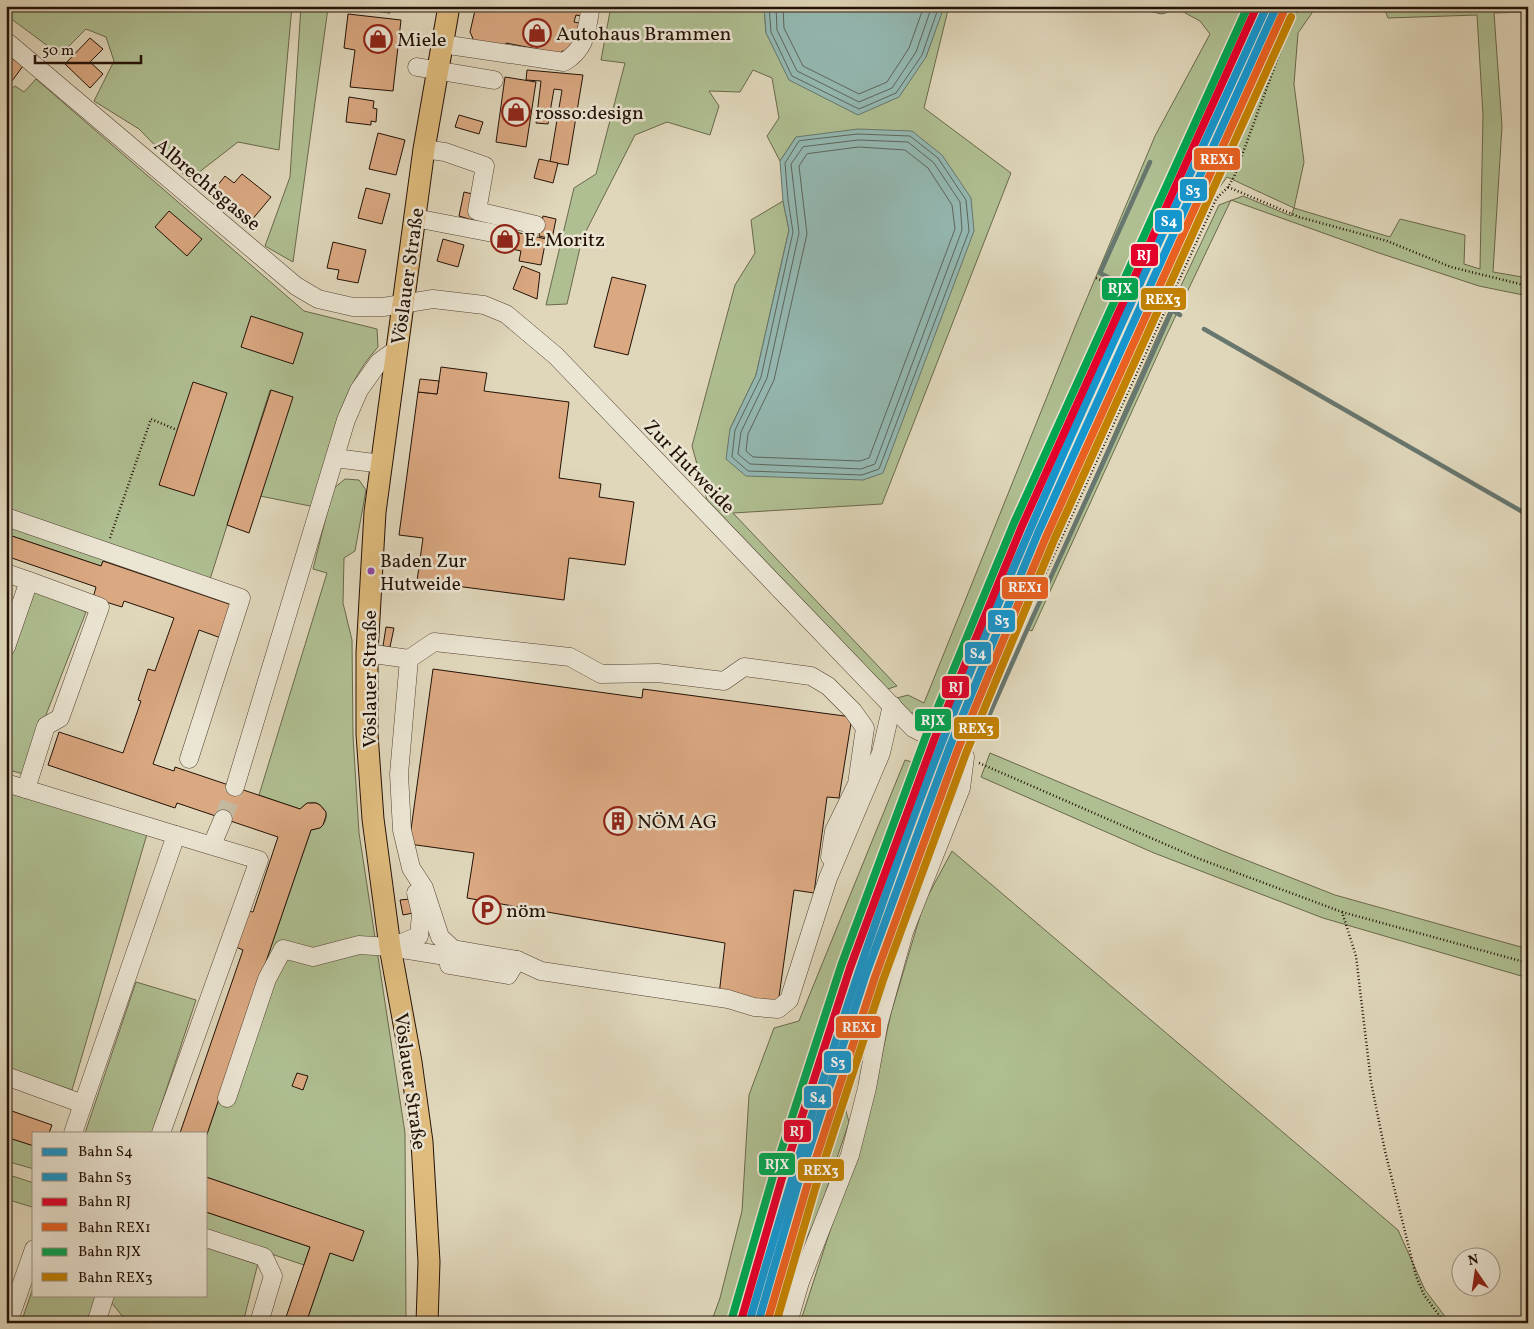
<svg xmlns="http://www.w3.org/2000/svg" width="1534" height="1329" font-family="Vollkorn,serif">
<style>
.green{fill:#afbf92;stroke:#69684c;fill-rule:evenodd}
.water{fill:#94b9b3;stroke:#67766e}
.lines{fill:none;stroke-linecap:round;stroke-linejoin:round}
.shore{stroke:#5c655c;stroke-width:1}
.stream{stroke:#67766e;stroke-width:4.5}
.building{fill:#daa881;stroke:#231106}
.minor-tunnel{stroke:#c4b9a0;stroke-width:18;stroke-dasharray:18 9;stroke-linecap:butt}
.minor-casing{stroke:#524233;stroke-width:19}
.major-casing{stroke:#231106;stroke-width:23}
.path{stroke:#231106;stroke-width:2.5;stroke-dasharray:1 2.5;stroke-linecap:butt}
.minor{stroke:#ebe5d3;stroke-width:18}
.major{stroke:#e0bc7e;stroke-width:21}
.rail-1-casing{stroke:#ebe5d3;stroke-width:11}
.rail-2-casing{stroke:#ebe5d3;stroke-width:11}
.rail-3-casing{stroke:#ebe5d3;stroke-width:11}
.rail-4-casing{stroke:#ebe5d3;stroke-width:11}
.rail-5-casing{stroke:#ebe5d3;stroke-width:11}
.rail-6-casing{stroke:#ebe5d3;stroke-width:11}
.rail-1{stroke:#1696ce;stroke-width:8}
.rail-2{stroke:#1696ce;stroke-width:8}
.rail-3{stroke:#e4002b;stroke-width:8}
.rail-4{stroke:#e86121;stroke-width:8}
.rail-5{stroke:#00a651;stroke-width:8}
.rail-6{stroke:#c28102;stroke-width:8}
.bus-dot{fill:#8e44ad;stroke:#ebe5d3;stroke-width:2}
.labels{text-anchor:middle;stroke-width:5;stroke-linejoin:round;paint-order:stroke}
.bus-label{font-size:19px;fill:#231106;stroke:#ebe5d3;text-anchor:start}
.poi-label{font-size:20px;fill:#231106;stroke:#ebe5d3;text-anchor:start}
.street-label{font-size:20px;fill:#231106;stroke:#ebe5d3}
.line-badge{stroke:#ebe5d3;stroke-width:2}
.badge-label{font-size:14px;text-anchor:middle;font-weight:bold;fill:#fff}
</style>
<rect width="100%" height="100%" fill="#e0d7bb"/>
<filter id="stains"><feTurbulence type="fractalNoise" baseFrequency=".004" numOctaves="4"/><feColorMatrix values="0 0 0 0 .2 0 0 0 0 .09 0 0 0 0 .02 0 0 0 .5 -.17"/></filter>
<radialGradient id="worn" r=".72"><stop offset=".6" stop-color="#630" stop-opacity="0"/><stop offset="1" stop-color="#630" stop-opacity=".3"/></radialGradient>
<!-- green -->
<g class="green">
<path d="M6,6H292L279,150L238,142L189,180L139,129L94,101L114,61L106,37L86,29L60,55L6,15Z"/>
<path d="M301,6H328V8L293,262L265,246L290,177Z"/>
<path d="M611,6H764L766,33L926,57L943,6H949L924,108L1011,173L882,504L733,513L897,686L888,689L707,500L692,446L735,285L755,253L751,220L783,201L789,230L756,375L730,429L863,480L796,137L780,161L767,136L779,118L772,78L753,70L740,92L709,91L719,106L710,135L667,122L635,135L582,239L567,304L546,305L574,188L596,174L625,63L601,60Z"/>
<path d="M1123,6H1251L1017,523L941,708L911,713L897,698L908,695L924,703L1077,322L1155,136L1210,34L1200,21L1178,9L1162,14Z"/>
<path d="M1282,6H1528V12L1494,13L1502,126L1493,272L1528,278V296L1479,286L1379,253L1231,200L1168,332L1032,631L1027,629L1156,339L1219,205L1243,196L1291,216L1294,208L1227,177L1210,200L1110,410L1017,615L1007,611L1200,176L1209,169L1275,25ZM1314,10H1385L1388,18L1477,15L1483,115L1480,269L1464,264L1465,235L1400,219L1390,237L1294,208L1304,162L1294,84L1298,33Z"/>
<path d="M36,79L304,311L377,329L378,347C338,391 328,451 315,507L260,496L292,397L270,390L205,595L103,561L101,566L6,534V111L10,90L15,86L24,92Z"/>
<path d="M345,479L359,480L366,490L355,551L344,558L343,603L352,640L353,736L359,833L405,1133L406,1323H306L330,1253L353,1261L363,1231L206,1177V1137L311,830C341,826 320,787 300,809L259,795L327,573L313,569L333,489Z"/>
<path d="M34,590L86,612L23,774L6,769V666Z"/>
<path d="M990,753L1223,851L1335,895L1528,949V978L1323,918L1154,853L981,777Z"/>
<path d="M905,760L916,763L869,887L812,1047L730,1323H711L720,1298L742,1211L749,1095L774,1028L799,1021Z"/>
<path d="M936,785L947,786L935,816L844,1104L849,1122L819,1212L788,1278L776,1323H759L794,1204Z"/>
<path d="M6,792L147,834L72,1090L6,1067Z"/>
<path d="M952,851L1398,1230L1425,1290L1450,1323H800L841,1197L878,1073L891,1013L924,903Z"/>
<path d="M136,982L196,1000L152,1133H85Z"/>
<path d="M6,1137L34,1146V1169L6,1161Z"/>
<path d="M6,1174L34,1183V1201L32,1207L6,1199Z"/>
<path d="M206,1212L310,1247L304,1265L206,1232Z"/>
<path d="M206,1245L258,1263L243,1323H128L111,1302L114,1295H206Z"/>
<path d="M34,1285V1295H98L88,1323H21Z"/>
</g>
<!-- water -->
<g class="water">
<path d="M764,6H943L944,7L926,57L899,97L858,115L789,80L766,33Z"/>
<path d="M858,129L912,131L942,155L971,198L974,231L883,473L863,480L746,476L726,459L730,429L756,375L789,230L783,201L780,161L796,137Z"/>
</g>
<g class="lines">
<!-- shore -->
<g class="shore">
<path d="M769,6L771,32L792,76L859,109L896,93L922,55L939,6"/>
<path d="M776,6L777,30L797,71L859,102L892,88L916,52L932,6"/>
<path d="M783,6L784,28L803,66L859,94L887,82L909,48L924,6"/>
<path d="M858,134L910,136L938,158L966,200L969,231L879,469L862,475L748,471L732,457L735,430L761,377L793,232L788,200L785,163L799,141Z"/>
<path d="M859,140L908,142L934,163L960,202L962,230L875,464L861,469L750,464L738,454L741,432L767,378L799,233L791,164L803,147Z"/>
<path d="M859,147L905,150L928,168L952,205L955,229L869,458L860,461L753,457L746,451L748,434L774,380L807,234L799,166L807,154Z"/>
</g>
<!-- stream -->
<g class="stream">
<path d="M1119,283L1100,273L1150,162"/>
<path d="M1145,296L1156,302"/>
<path d="M1204,329L1528,515"/>
<path d="M982,732C1043,590 1110,451 1172,310L1180,315"/>
</g>
</g>
<!-- building -->
<g class="building">
<path d="M358,6H391L390,13L358,9Z"/>
<path d="M476,6H584L581,16L576,15L574,22L579,23L573,49L567,52L562,51V54L506,43L505,47L474,41L470,32Z"/>
<path d="M348,14L401,20L393,91L350,87L355,50L344,48Z"/>
<path d="M90,38L103,49L90,62L103,74L90,88L65,64Z"/>
<path d="M6,54L23,66L12,81L6,77Z"/>
<path d="M527,70L583,75L568,165L550,162L562,90L554,89L548,124L536,123L541,81L526,80Z"/>
<path d="M505,77L536,82L526,147L496,142Z"/>
<path d="M349,97L374,101L373,108L377,109L376,122L371,121V125L346,122Z"/>
<path d="M459,115L483,122L479,134L455,127Z"/>
<path d="M378,133L405,140L396,175L369,169Z"/>
<path d="M539,159L558,163L553,183L534,178Z"/>
<path d="M242,174L271,197L251,221L213,191L225,176L234,183Z"/>
<path d="M366,188L390,194L382,224L358,218Z"/>
<path d="M464,192L477,195L472,220L459,216Z"/>
<path d="M169,211L202,239L187,256L155,227Z"/>
<path d="M543,216L556,219L552,239L539,236Z"/>
<path d="M515,232L546,239L541,265L519,261L521,251L512,249Z"/>
<path d="M443,239L464,245L458,267L437,261Z"/>
<path d="M333,242L366,250L358,283L337,279L339,270L327,268Z"/>
<path d="M522,266L540,273L537,299L513,289Z"/>
<path d="M612,277L646,285L628,355L594,347Z"/>
<path d="M251,316L303,333L293,364L241,347Z"/>
<path d="M441,367L487,373L484,391L569,402L559,478L601,484L599,497L634,502L625,565L569,558L564,600L417,581L423,538L399,535L418,392L437,394Z"/>
<path d="M420,379L439,381L437,394L418,392Z"/>
<path d="M193,382L227,393L194,496L159,485Z"/>
<path d="M271,390L293,397L249,533L227,525Z"/>
<path d="M6,534L101,566L103,561L232,605L221,638L199,630L153,764L174,771L175,767L300,809L307,803H316L320,805L326,812V816L323,825L320,828L311,830L206,1137V1133H180L243,950L236,947L248,911L253,912L278,837L177,803L175,808L48,765L59,732L123,753L141,701L138,700L148,669L155,671L174,618L124,601L122,607L93,598L96,587L6,556Z"/>
<path d="M386,627L394,628L390,647L383,646Z"/>
<path d="M433,669L642,698L643,689L852,717L839,798L827,797L814,893L794,890L778,1004L719,995L725,943L467,898L474,853L409,844Z"/>
<path d="M410,899L413,913L403,915L400,900Z"/>
<path d="M297,1073L308,1076L303,1090L292,1086Z"/>
<path d="M6,1109L52,1125L49,1133H34V1146L6,1137Z"/>
<path d="M206,1177L364,1231L353,1261L330,1253L306,1323H284L310,1247L206,1212Z"/>
</g>
<g class="lines">
<!-- minor-tunnel -->
<path class="minor-tunnel" d="M223,819L235,787"/>
<defs>
<g id="minor">
<path d="M6,41L296,286L318,299L353,307H383L433,299L484,305L506,314L556,356L913,728L942,743L965,757L961,788L904,932L879,1022L867,1088L850,1155L800,1282L788,1323"/>
<path d="M442,44L564,62C587,48 586,31 591,6"/>
<path d="M417,67L494,80"/>
<path d="M424,149L445,152L485,166L477,211L536,225"/>
<path d="M415,218L498,234"/>
<path d="M335,458L382,464"/>
<path d="M6,517L241,598L189,759"/>
<path d="M6,573L29,581L6,647"/>
<path d="M367,653L409,659L399,774L402,830L411,868L424,888L440,937L453,949L517,960L541,971L728,999L754,1007L778,1009L789,1000L828,878L881,753L892,705"/>
<path d="M409,659L434,642L570,657L601,674L658,673L724,681L744,667L811,676L828,686L853,711L865,728L857,784L834,831L830,857"/>
<path d="M6,783L176,835L73,1133"/>
<path d="M235,787L346,420L359,390L379,362L397,349"/>
<path d="M26,789L46,726L60,718L100,607L29,581"/>
<path d="M212,845L223,819"/>
<path d="M391,947L419,936L421,914L416,893"/>
<path d="M449,965L508,975L517,960"/>
<path d="M6,1076L83,1104"/>
<path d="M227,1098L267,979L283,949L313,957L359,945L390,947L464,959"/>
<path d="M161,1133L259,860L176,835"/>
<path d="M206,1238L264,1257L273,1276L259,1323"/>
<path d="M8,1323L34,1249"/>
<path d="M96,1323L105,1295"/>
</g>
<path id="major" d="M427,1323L429,1262L422,1142L411,1062L390,947L373,819L367,734V653L375,512L424,149L449,6"/>
</defs>
<!-- minor casing -->
<use href="#minor" class="minor-casing"/>
<!-- major casing -->
<use href="#major" class="major-casing"/>
<!-- path -->
<g class="path">
<path d="M1228,187L1299,217L1387,241L1451,267L1528,286"/>
<path d="M1096,278L1117,287"/>
<path d="M1144,298L1167,308"/>
<path d="M110,538L151,419L177,430"/>
<path d="M971,743L1021,627L1216,199L1228,187L1234,177L1291,22L1300,6"/>
<path d="M979,763L1197,858L1342,912L1356,956L1371,1082L1385,1151L1416,1276L1424,1295L1445,1323"/>
<path d="M1342,912L1528,963"/>
</g>
<!-- minor -->
<use href="#minor" class="minor"/>
<!-- major -->
<use href="#major" class="major"/>
<defs>
<path id="rail-1" d="M749,1323C806,1127 868,932 942,742C1040,493 1156,250 1267,6"/>
<path id="rail-2" d="M758,1323L798,1184L866,974L950,746L1038,533L1275,10"/>
<path id="rail-3" d="M741,1321L782,1178L850,968L934,740L1022,526L1257,6"/>
<path id="rail-4" d="M767,1323L807,1186L875,977L958,749L1046,537L1283,13"/>
<path id="rail-5" d="M732,1318L773,1176L841,966L926,736L1014,523L1248,6"/>
<path id="rail-6" d="M776,1323L815,1189L883,980L966,753L1054,540L1291,17"/>
</defs>
<!-- rail-1 casing -->
<use href="#rail-1" class="rail-1-casing"/>
<!-- rail-2 casing -->
<use href="#rail-2" class="rail-2-casing"/>
<!-- rail-3 casing -->
<use href="#rail-3" class="rail-3-casing"/>
<!-- rail-4 casing -->
<use href="#rail-4" class="rail-4-casing"/>
<!-- rail-5 casing -->
<use href="#rail-5" class="rail-5-casing"/>
<!-- rail-6 casing -->
<use href="#rail-6" class="rail-6-casing"/>
<!-- rail-1 -->
<use href="#rail-1" class="rail-1"/>
<!-- rail-2 -->
<use href="#rail-2" class="rail-2"/>
<!-- rail-3 -->
<use href="#rail-3" class="rail-3"/>
<!-- rail-4 -->
<use href="#rail-4" class="rail-4"/>
<!-- rail-5 -->
<use href="#rail-5" class="rail-5"/>
<!-- rail-6 -->
<use href="#rail-6" class="rail-6"/>
</g>
<!-- icons -->
<defs>
<symbol id="shop-ring" viewBox="-11 -11 22 22"><circle r="9.5" fill="#ebe5d3" stroke="#8f2418" stroke-width="1.5"/><path d="M-5-2.5h2.3a2.7 3.5 0 0 1 5.4 0H5L5.5 6h-11ZM-1.5-2.5h3a1.5 2.3 0 0 0-3 0Z" fill="#8f2418"/></symbol>
<symbol id="building-ring" viewBox="-11 -11 22 22"><circle r="9.5" fill="#ebe5d3" stroke="#8f2418" stroke-width="1.5"/><path d="M-4-6H4V6H1V3H-1V6H-4ZM-2.5-4.3h1.7v1.8h-1.7ZM.8-4.3h1.7v1.8H.8ZM-2.5-1h1.7V.8h-1.7ZM.8-1h1.7V.8H.8Z" fill="#8f2418"/></symbol>
<symbol id="parking-ring" viewBox="-11 -11 22 22"><circle r="9.5" fill="#ebe5d3" stroke="#8f2418" stroke-width="1.5"/><path d="M-3.5-5.5H1a3.5 3.5 0 0 1 0 7H-1V5.5H-3.5ZM-1-3.4V-.6H.8a1.4 1.4 0 0 0 0-2.8Z" fill="#8f2418"/></symbol>
</defs>
<g fill-rule="evenodd">
<use href="#shop-ring" x="521" y="17" width="32" height="32"/>
<use href="#shop-ring" x="362" y="23" width="32" height="32"/>
<use href="#shop-ring" x="500" y="96" width="32" height="32"/>
<use href="#shop-ring" x="489" y="223" width="32" height="32"/>
<use href="#building-ring" x="602" y="805" width="32" height="32"/>
<use href="#parking-ring" x="471" y="894" width="32" height="32"/>
</g>
<!-- markers -->
<circle class="bus-dot" cx="371" cy="571" r="4.5"/>
<g class="labels">
<!-- bus labels -->
<g class="bus-label">
<text x="380" y="567">Baden Zur<tspan x="380" dy="23">Hutweide</tspan></text>
</g>
<!-- poi labels -->
<g class="poi-label">
<text x="556" y="40">Autohaus Brammen</text>
<text x="397" y="46">Miele</text>
<text x="535" y="119">rosso:design</text>
<text x="524" y="246">E. Moritz</text>
<text x="637" y="828">NÖM AG</text>
<text x="506" y="917">nöm</text>
</g>
<!-- street labels -->
<g class="street-label">
<text transform="translate(208 184) rotate(40)" y="7">Albrechtsgasse</text>
<text transform="translate(407 276) rotate(-82)" y="7">Vöslauer Straße</text>
<text transform="translate(690 466) rotate(46)" y="7">Zur Hutweide</text>
<text transform="translate(369 679) rotate(-90)" y="7">Vöslauer Straße</text>
<text transform="translate(411 1081) rotate(82)" y="7">Vöslauer Straße</text>
</g>
</g>
<g class="line-badge">
<rect x="1193" y="147" width="48" height="24" rx="5" fill="#e86121"/>
<rect x="1179" y="178" width="29" height="24" rx="5" fill="#1696ce"/>
<rect x="1154" y="209" width="29" height="24" rx="5" fill="#1696ce"/>
<rect x="1130" y="243" width="29" height="24" rx="5" fill="#e4002b"/>
<rect x="1101" y="277" width="38" height="24" rx="5" fill="#00a651"/>
<rect x="1140" y="287" width="47" height="24" rx="5" fill="#c28102"/>
<rect x="1001" y="576" width="48" height="24" rx="5" fill="#e86121"/>
<rect x="987" y="609" width="29" height="24" rx="5" fill="#1696ce"/>
<rect x="964" y="641" width="28" height="24" rx="5" fill="#1696ce"/>
<rect x="941" y="675" width="29" height="24" rx="5" fill="#e4002b"/>
<rect x="914" y="708" width="38" height="24" rx="5" fill="#00a651"/>
<rect x="953" y="716" width="47" height="24" rx="5" fill="#c28102"/>
<rect x="835" y="1015" width="47" height="24" rx="5" fill="#e86121"/>
<rect x="823" y="1050" width="29" height="24" rx="5" fill="#1696ce"/>
<rect x="803" y="1085" width="29" height="24" rx="5" fill="#1696ce"/>
<rect x="783" y="1119" width="29" height="24" rx="5" fill="#e4002b"/>
<rect x="758" y="1152" width="38" height="24" rx="5" fill="#00a651"/>
<rect x="797" y="1158" width="48" height="24" rx="5" fill="#c28102"/>
</g>
<g class="badge-label">
<text x="1217" y="164">REX1</text>
<text x="1193" y="195">S3</text>
<text x="1169" y="226">S4</text>
<text x="1144" y="260">RJ</text>
<text x="1120" y="293">RJX</text>
<text x="1163" y="304">REX3</text>
<text x="1025" y="592">REX1</text>
<text x="1002" y="625">S3</text>
<text x="978" y="658">S4</text>
<text x="956" y="692">RJ</text>
<text x="933" y="725">RJX</text>
<text x="976" y="733">REX3</text>
<text x="859" y="1032">REX1</text>
<text x="838" y="1067">S3</text>
<text x="818" y="1102">S4</text>
<text x="797" y="1136">RJ</text>
<text x="777" y="1169">RJX</text>
<text x="821" y="1175">REX3</text>
</g>
<!-- margin -->
<rect width="1534" height="1329" fill="none" stroke="#e0d7bb" stroke-width="25"/>
<rect x="8" y="8" width="1519" height="1314" fill="none" stroke="#231106" stroke-width="2.5"/>
<rect x="12" y="12" width="1509" height="1304" fill="none" stroke="#231106"/>
<!-- legend -->
<rect x="32" y="1132" width="175" height="165" fill="#ebe5d3" stroke="#9b9081"/>
<rect x="42" y="1148" width="25" height="8" fill="#1696ce" stroke="#9b9081"/>
<text x="78" y="1156" font-size="15" fill="#231106">Bahn S4</text>
<rect x="42" y="1173" width="25" height="8" fill="#1696ce" stroke="#9b9081"/>
<text x="78" y="1182" font-size="15" fill="#231106">Bahn S3</text>
<rect x="42" y="1198" width="25" height="8" fill="#e4002b" stroke="#9b9081"/>
<text x="78" y="1206" font-size="15" fill="#231106">Bahn RJ</text>
<rect x="42" y="1223" width="25" height="8" fill="#e86121" stroke="#9b9081"/>
<text x="78" y="1232" font-size="15" fill="#231106">Bahn REX1</text>
<rect x="42" y="1248" width="25" height="8" fill="#00a651" stroke="#9b9081"/>
<text x="78" y="1256" font-size="15" fill="#231106">Bahn RJX</text>
<rect x="42" y="1273" width="25" height="8" fill="#c28102" stroke="#9b9081"/>
<text x="78" y="1282" font-size="15" fill="#231106">Bahn REX3</text>
<!-- north arrow -->
<g transform="translate(1476 1272) rotate(347)"><circle r="24" fill="#ebe5d3" stroke="#9b9081"/>
<path d="M0-4L9 19L0 12L-9 19Z" fill="#8f2418"/>
<text y="-8" font-size="14" font-weight="bold" text-anchor="middle" fill="#231106">N</text>
</g>
<!-- scale -->
<path d="M35 55v8h106v-8" fill="none" stroke="#231106" stroke-width="2.5"/>
<text x="42" y="55" font-size="15" fill="#231106" stroke="#ebe5d3" stroke-width="4" paint-order="stroke">50 m</text>
<rect width="100%" height="100%" filter="url(#stains)"/>
<rect width="100%" height="100%" fill="url(#worn)"/>
</svg>
